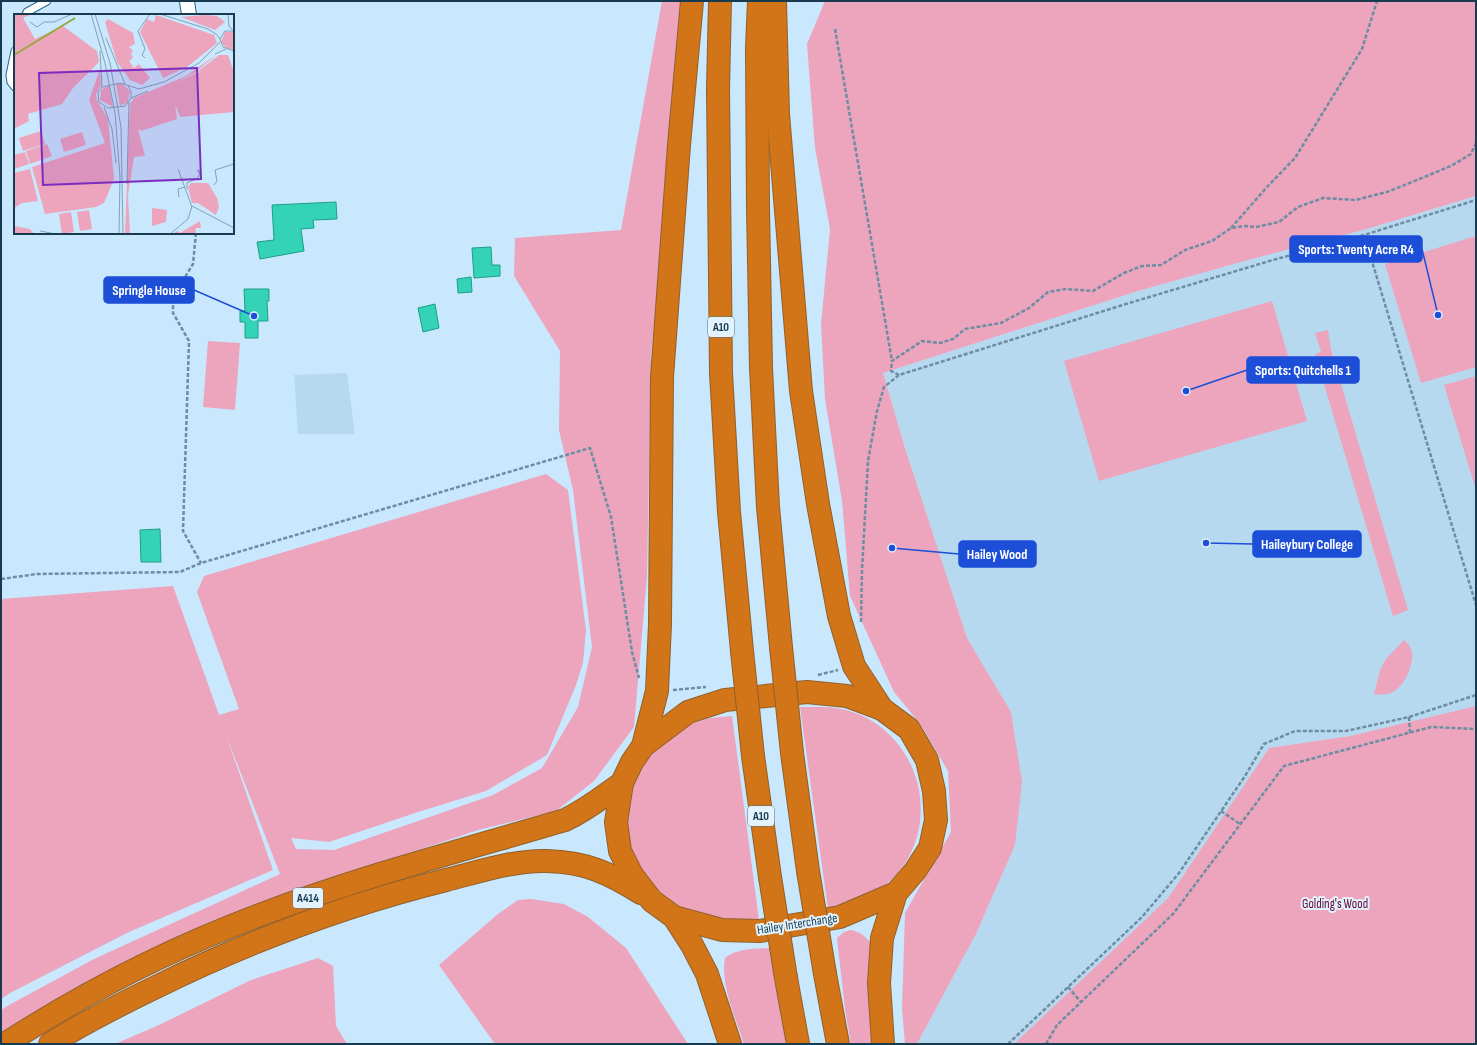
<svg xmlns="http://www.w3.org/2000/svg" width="1477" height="1045" font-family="'Sofia Sans Condensed',sans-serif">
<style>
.built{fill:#b7d9f0}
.green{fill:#eca5bd}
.building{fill:#34d3b7;stroke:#1e9e88}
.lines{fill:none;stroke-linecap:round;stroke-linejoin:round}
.lane-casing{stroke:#236589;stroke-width:9}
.street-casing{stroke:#236589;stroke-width:16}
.highway-casing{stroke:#91602b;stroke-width:24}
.path{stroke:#6c8da2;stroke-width:2.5;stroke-dasharray:4 2;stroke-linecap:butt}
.lane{stroke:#fff;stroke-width:7}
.street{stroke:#fff;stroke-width:14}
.highway{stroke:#d27418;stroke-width:22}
.highway-bridge-casing{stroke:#91602b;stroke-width:24;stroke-linecap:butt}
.highway-bridge{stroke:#d27418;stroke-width:22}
.labels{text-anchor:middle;stroke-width:4;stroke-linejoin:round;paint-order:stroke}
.shield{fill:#e3f3fe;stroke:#547284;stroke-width:1}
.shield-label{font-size:12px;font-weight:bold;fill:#173a4f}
.park-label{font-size:13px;fill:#630235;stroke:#e3f3fe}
.street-label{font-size:13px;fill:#173a4f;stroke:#e3f3fe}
.inset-river{fill:none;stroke:#97a83c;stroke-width:2}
.inset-road{fill:none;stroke:#82a2b7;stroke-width:1}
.view{fill:#7b2cbf;fill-opacity:0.15;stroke:#7b2cbf;stroke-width:2}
.inset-edge{fill:none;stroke:#173a4f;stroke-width:2}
.leader{fill:none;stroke:#1d4ed8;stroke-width:1.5}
.callout-dot{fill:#1d4ed8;stroke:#e3f3fe;stroke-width:1.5}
.callout{fill:#1d4ed8;stroke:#1d4ed8;stroke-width:1.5}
.callout-label{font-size:14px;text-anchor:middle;font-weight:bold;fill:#fff}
</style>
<rect width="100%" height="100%" fill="#c9e8fd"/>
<!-- built -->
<g class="built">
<path d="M1476,196V706L1350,736L1269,748L1168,898L1014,1044H917L976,934L1015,845L1011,712L967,638L905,448L883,373L1138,291L1248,260L1367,229Z"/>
<path d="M347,373L355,434H298L294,375Z"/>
</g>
<!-- green -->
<g class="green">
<path d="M662,1H687L651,354L647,576L634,727L594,781L556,811L478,830L347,874L1,1038V1010L9,1005L94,959L280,874L226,735L273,870L129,932L10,993L1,999V599L173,586L219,715L239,709L197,592L204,576L546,474L568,490L586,630L583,663L576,685L547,755L486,791L415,813L329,842L291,838L296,849L334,850L493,795L542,768L578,707L592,647L573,490L559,430L560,351L514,276L515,238L621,230Z"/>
<path d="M825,1H1476V196L1367,229L1248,260L1138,291L883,373L905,448L967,638L1011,712L1022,782L1015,845L976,934L917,1044H905L902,1009L905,913L951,832L948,771L921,725L894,692L850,596L842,501L825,399L821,324L830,229L815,148L807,44Z"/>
<path d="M1476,236V367L1421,383L1385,264Z"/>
<path d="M1272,301L1307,421L1099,481L1064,361Z"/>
<path d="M1328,330L1331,350L1408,610L1393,616L1315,354L1321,352L1315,333Z"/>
<path d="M208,341L240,343L235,410L203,407Z"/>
<path d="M1476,376V490L1444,385Z"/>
<path d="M1404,640C1406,642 1409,644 1410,647C1417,658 1406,683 1396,690C1390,695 1381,695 1374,694L1380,670L1386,659Z"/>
<path d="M1476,706V1044H1014L1168,898L1269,748L1350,736Z"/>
<path d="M800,707C816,707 831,706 846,710C924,731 948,835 884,886C868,899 848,905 828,909Z"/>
<path d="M732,716L759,920L738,923L683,912L650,885L630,848L626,820L630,792L642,766L650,754L683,727L696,722L710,718Z"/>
<path d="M531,899L564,904L588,917L626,948L688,1044H495L439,965L498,914L518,900Z"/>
<path d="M850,930C859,931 867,937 871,944L875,1044H851L845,1009L837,938L844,932Z"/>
<path d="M770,948L786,1044H744C736,1019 720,984 725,958C738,948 754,949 770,948Z"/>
<path d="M318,958L333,966L336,1026L347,1044H115L159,1025L251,980Z"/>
</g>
<!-- building -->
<g class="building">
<path d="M336,202L337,219L313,220L314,228L301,229L304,251L260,259L257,242L274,240L272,205Z"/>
<path d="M491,247L492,265H500V276L474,278L472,248Z"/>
<path d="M471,277L472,292L458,293L457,279Z"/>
<path d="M244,289H269V301H267L268,321H258V338H245V322H240V311H245Z"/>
<path d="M435,304L439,328L423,332L418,308Z"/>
<path d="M160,529L161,562H141L140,530Z"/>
</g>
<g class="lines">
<defs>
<g id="lane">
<path d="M26,15L27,12L47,1"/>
<path d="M15,51L10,75L11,82L15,87"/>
</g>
<path id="street" d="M187,1L189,15"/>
<g id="highway">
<path d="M720,1L718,89L721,373L729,512L742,651"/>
<path d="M759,1L757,48L758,208L761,368L768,507L781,647"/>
<path d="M775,1L778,114L801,391L818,504L839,616L854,666L882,709"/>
<path d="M807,692L847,696L882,709L909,729L927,760L934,791L936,820L930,848L915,871L896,893L840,917L760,931L722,930L674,917L652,901L632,875L620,851L616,822L622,783L632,762L643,746L688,712L725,700Z"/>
<path d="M643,746L657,691L660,624L662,377L679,145L692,1"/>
<path d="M792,753L808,871"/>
<path d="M753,756L770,877"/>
<path d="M674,917L692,945L707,974L730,1044"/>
<path d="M825,974L838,1044"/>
<path d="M786,978L798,1044"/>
<path d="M5,1044C84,993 172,948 260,915C360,877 463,850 565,820C588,809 602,797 622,783"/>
<path d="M50,1044C83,1023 119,1005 154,988C247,942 345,905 446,880C478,872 514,860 547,861C586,862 609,873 641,893"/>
<path d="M883,1044L879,983L882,938L896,893"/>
</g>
</defs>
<!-- lane casing -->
<use href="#lane" class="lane-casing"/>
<!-- street casing -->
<use href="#street" class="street-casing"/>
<!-- highway casing -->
<use href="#highway" class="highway-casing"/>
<!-- path -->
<g class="path">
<path d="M835,29L892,361"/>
<path d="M1231,228L1267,187L1295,158L1362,49L1377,1"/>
<path d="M196,233L193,264L173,297V313L189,341L183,531L201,563"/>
<path d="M1364,235L1476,605"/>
<path d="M899,375L891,371L892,361L922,341L940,343L953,339L965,329L1001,323L1029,308L1048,292L1066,289L1093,291L1124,273L1142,266L1161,265L1185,250L1212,241L1231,228L1244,226L1256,227L1279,222L1298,207L1323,198L1356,200L1390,191L1451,166L1471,154L1476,143"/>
<path d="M1,579L37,574L180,572L201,563L590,448L611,517L632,652L639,678"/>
<path d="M861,622L862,570L868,461L877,411L884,387L899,375L1126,304L1273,260L1364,235L1476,200"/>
<path d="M818,675L838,670"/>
<path d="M673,690L706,687"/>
<path d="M1409,717L1410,733"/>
<path d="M1221,811L1240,824"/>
<path d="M1068,987L1081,1002"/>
<path d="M1008,1044L1142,917L1179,873L1245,776L1264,744L1295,731H1346L1409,717L1476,695"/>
<path d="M1046,1044L1057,1025L1173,914L1284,766L1431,727L1476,729"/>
</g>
<!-- lane -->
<use href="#lane" class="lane"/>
<!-- street -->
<use href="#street" class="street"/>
<!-- highway -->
<use href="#highway" class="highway"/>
<defs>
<g id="highway-bridge">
<path d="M781,647L792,753"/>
<path d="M742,651L753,756"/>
<path d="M808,871L825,974"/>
<path d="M770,877L786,978"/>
</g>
</defs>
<!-- highway-bridge casing -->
<use href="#highway-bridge" class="highway-bridge-casing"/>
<!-- highway-bridge -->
<use href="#highway-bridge" class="highway-bridge"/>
</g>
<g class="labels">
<!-- shield labels -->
<g class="shield">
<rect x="708" y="317" width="26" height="20" rx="3"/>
<rect x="748" y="806" width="26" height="20" rx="3"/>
<rect x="293" y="888" width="30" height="20" rx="3"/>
</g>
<g class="shield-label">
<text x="721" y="331">A10</text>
<text x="761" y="820">A10</text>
<text x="308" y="902">A414</text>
</g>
<!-- park labels -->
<g class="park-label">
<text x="1335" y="908">Golding's Wood</text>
</g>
<!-- street labels -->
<g class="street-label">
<text transform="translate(797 923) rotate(-9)" y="5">Hailey Interchange</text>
</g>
</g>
<!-- overview -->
<g transform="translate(14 14)">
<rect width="220" height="220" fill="#c9e8fd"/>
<path d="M0,0H18L9,4L21,25L49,12L83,37L85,48L59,74L48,90L14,100L15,107L0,115ZM142,1L200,21L203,29L173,53L149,64L126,18L133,5L140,8ZM191,1L203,2L211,8L201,16L167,3ZM94,5L119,19L121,30L115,33L119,37L117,40L119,44L115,47L120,54L125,50L136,64L128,71L116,66L103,48L91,8ZM211,18H220V36L213,35L207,28ZM202,41L182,58L154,73L182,59L205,41H214L220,58V98L166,103L161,90L163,105L127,117L124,115L131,142L120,143L114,181L116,220H111L116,90L120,84L172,62ZM86,55L87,71L82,80L83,86L94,105L100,164L94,180L90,189L82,193L31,200L18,153L91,129L75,86ZM102,70H109L116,77L114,88L106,92ZM95,71L99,93L86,86L87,76ZM27,117L31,130L9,137L5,124ZM68,118L72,131L50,138L46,125ZM33,130L38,142L16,150L12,137ZM11,138L15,150L0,155V141ZM16,155L24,187L8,189L0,194V159ZM177,169H194L203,184L205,193L202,201L184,189H178L174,173ZM138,194L153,196L152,208L138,212ZM75,196L78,215L66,217L63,198ZM57,198L60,218L48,220L45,200ZM186,207L187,214H182L181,220H159L163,217L166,219ZM0,212L16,215L20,220H0Z" fill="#eca5bd"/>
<path class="inset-river" d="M0,41L61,4"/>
<path class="inset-road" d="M77,0L91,49L101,99L106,163L105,220M81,0L96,49L107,113L109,220M146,0L194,15L202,20L206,25M214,0L215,12L219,17M16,8L23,13L30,8H40L58,0M220,17H211L206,25L209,33L220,37M92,24L111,70M86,37L88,73M201,40L212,35M131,44L128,41L131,35L124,17L136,0M114,72L117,77V84L111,92L94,94L85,88L84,78L88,73L106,69L125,75L150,68L185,49L206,28M117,84L134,77M90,93L98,115L102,149M164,155L178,193M113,170L115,88M200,171L203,167L201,156L220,150M173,175V169L184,164L185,161L186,157L183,156L185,159M165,183L164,175L171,173M26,217L42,220M156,220L174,205L178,192L220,214"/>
<path class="view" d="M183,54L187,165L29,171L25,59Z"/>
<rect width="220" height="220" class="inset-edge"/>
</g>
<!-- callouts -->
<path class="leader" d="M1438 315L1422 249M254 316L194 290M1186 391L1247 370M1206 543L1253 544M892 548L959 554"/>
<g class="callout-dot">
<circle cx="1438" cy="315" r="4"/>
<circle cx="254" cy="316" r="4"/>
<circle cx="1186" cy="391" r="4"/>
<circle cx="1206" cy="543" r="4"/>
<circle cx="892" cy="548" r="4"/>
</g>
<g class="callout">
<rect x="1290" y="236" width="132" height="26" rx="4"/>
<rect x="104" y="277" width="90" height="26" rx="4"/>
<rect x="1247" y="357" width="112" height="26" rx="4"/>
<rect x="1253" y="531" width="108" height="26" rx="4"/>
<rect x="959" y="541" width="77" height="26" rx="4"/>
</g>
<g class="callout-label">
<text x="1356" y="254">Sports: Twenty Acre R4</text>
<text x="149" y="295">Springle House</text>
<text x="1303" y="375">Sports: Quitchells 1</text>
<text x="1307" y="549">Haileybury College</text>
<text x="997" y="559">Hailey Wood</text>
</g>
<!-- border -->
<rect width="1477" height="1045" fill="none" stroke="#173a4f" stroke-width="4"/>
</svg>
